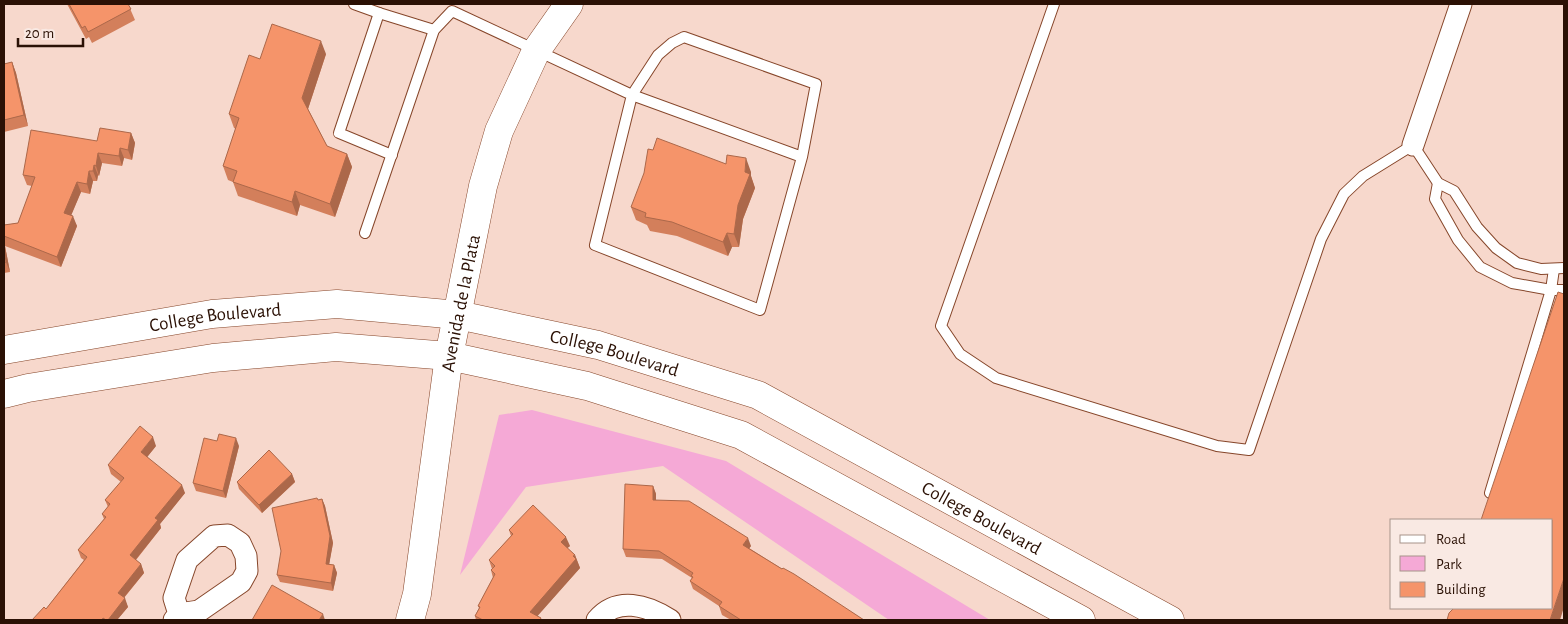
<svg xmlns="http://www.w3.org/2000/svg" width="1568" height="624" font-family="'Alegreya Sans',sans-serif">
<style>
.green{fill:#f5a9d6}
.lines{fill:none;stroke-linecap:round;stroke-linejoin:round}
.lane-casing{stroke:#86462a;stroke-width:12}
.street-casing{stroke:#86462a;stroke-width:23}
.secondary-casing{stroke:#86462a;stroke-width:29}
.primary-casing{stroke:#86462a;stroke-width:29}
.lane{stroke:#fff;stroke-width:10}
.street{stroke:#fff;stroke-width:21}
.secondary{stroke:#fff;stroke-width:28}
.primary{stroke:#fff;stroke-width:28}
.wall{fill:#d37f5b}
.shaded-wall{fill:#ac684a}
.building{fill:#f5946a;stroke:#ac684a}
.labels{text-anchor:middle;stroke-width:4;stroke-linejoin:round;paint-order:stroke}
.street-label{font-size:19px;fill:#2b1105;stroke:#f9e9e3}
</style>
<rect width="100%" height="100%" fill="#f7d8cc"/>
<!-- green -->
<path class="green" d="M532,410L726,461L990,620H889L663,466L526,487L460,575L499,415Z"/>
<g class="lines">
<defs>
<g id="lane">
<path d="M354,4L379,13"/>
<path d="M1054,4L941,326L960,354L996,378L1217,446L1249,450L1321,239L1344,194L1363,176L1413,145L1438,183L1454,191L1477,227L1496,248L1517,263L1541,269L1564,268"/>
<path d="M392,155L339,133L379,13L434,30"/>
<path d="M1438,183L1435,199L1458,240L1480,267L1512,283L1551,290H1564"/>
<path d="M365,233L434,30L452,11L632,95L802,157L760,310L595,245L632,95L658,55L672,43L684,37L816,84L802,157"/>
<path d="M1490,493L1551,290L1554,269"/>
</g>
<g id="street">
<path d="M1413,145L1461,4"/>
<path d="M174,620L179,614L199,611L241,582L247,571L246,556L240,543L228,535L214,536L187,560L174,598L179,614"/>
<path d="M597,620C617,596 647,605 670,620"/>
</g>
<g id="secondary">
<path id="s1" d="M410,620L417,594L449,356L483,186L499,131L536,51L569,4"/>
</g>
<g id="primary">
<path id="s2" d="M4,350L212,314L337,304L458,315L598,345L758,395L1170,620"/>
<path d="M4,394L28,388L213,358L336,347L449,356L587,386L741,435L1081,620"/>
</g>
</defs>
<!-- lane casing -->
<use href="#lane" class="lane-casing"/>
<!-- street casing -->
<use href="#street" class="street-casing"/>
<!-- secondary casing -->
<use href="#secondary" class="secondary-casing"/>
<!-- primary casing -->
<use href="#primary" class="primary-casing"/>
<!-- lane -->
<use href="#lane" class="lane"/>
<!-- street -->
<use href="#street" class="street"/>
<!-- secondary -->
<use href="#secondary" class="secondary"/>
<!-- primary -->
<use href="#primary" class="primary"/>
</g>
<!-- wall -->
<g class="wall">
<path d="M67,4H128L135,20L92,43L89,37L86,39Z"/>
<path d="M326,54L308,109L327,146L347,154L352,167L335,217L300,205L297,216L238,196L233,182L228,180L223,166L236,129L234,128L229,114L260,59Z"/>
<path d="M4,60V64L12,62L16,73L28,126L4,132Z"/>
<path d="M131,133L135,143L132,160L124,158L122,166L102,163L99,176L98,175L97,181H93L90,194L81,192L71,215L77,226L61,267L5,246L10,272L4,273V225L18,223L32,186L27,185L23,175L97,141Z"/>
<path d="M726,164L751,172V176L755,188L743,219L739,247H732L728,256L677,236L650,231L647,225L636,220L631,207Z"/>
<path d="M156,446L147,457L185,493L160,524L161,528L136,560L141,564L144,573L124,598L128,607L117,620H32L46,609L84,560L81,558L78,550L104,519L102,514L108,507L105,500L121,482L111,474L108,465Z"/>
<path d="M239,446L226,498L196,491L193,483Z"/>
<path d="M292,474L295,482L262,513L239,489L237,482Z"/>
<path d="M653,486L656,494V500L751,546L749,548L864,620H731L722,615L719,606L693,589L690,581L692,578L662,559L626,557L623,549Z"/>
<path d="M322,499L325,506L333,543L329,564L334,565L337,573L333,591L280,582L277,575L318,500Z"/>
<path d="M509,530L570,546L567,548L575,555L580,568L537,616L542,620H476L475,616L479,608L478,606L493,578L491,570L492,569L489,560L511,536Z"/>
</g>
<!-- shaded-wall -->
<g class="shaded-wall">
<path d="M321,41L326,54L307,112L302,98Z"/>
<path d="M12,62L16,73L28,126L24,115Z"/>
<path d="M131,133L135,143L132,160L128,150Z"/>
<path d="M120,148L124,158L122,166L119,156Z"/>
<path d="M98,153L102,163L99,176L96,166Z"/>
<path d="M347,154L352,167L335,217L330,204Z"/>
<path d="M746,158L751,172V176L755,188L743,219L739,247L734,234L738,205L745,172Z"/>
<path d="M94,165L98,175L97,181L93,171Z"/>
<path d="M89,171L93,181L90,194L87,184Z"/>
<path d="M77,182L81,192L68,223L64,213Z"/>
<path d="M295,191L300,205L297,216L292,202Z"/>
<path d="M73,216L77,226L61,267L57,257Z"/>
<path d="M727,233L732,247L728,256L723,242Z"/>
<path d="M4,242L5,246L10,272L6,262L4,248Z"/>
<path d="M153,437L156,446L144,461L141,452Z"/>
<path d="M236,438L239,446L226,498L223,491Z"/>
<path d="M292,474L295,482L262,513L259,505Z"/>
<path d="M182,485L185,493L160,524L161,528L133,563L130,555L155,518Z"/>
<path d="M653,486L656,494V508L653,500Z"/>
<path d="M322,499L325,506L333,543L328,571L326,564Z"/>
<path d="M566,537L570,546L564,551L561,542Z"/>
<path d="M748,538L751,546L746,553L743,545Z"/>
<path d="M575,555L580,568L534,620L530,612Z"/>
<path d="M141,564L144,573L121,601L118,593Z"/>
<path d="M334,565L337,573L333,591L331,583Z"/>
<path d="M1564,578V607L1560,620H1550Z"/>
<path d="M125,598L128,607L117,620H108Z"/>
<path d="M323,614L325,620H319Z"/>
</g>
<!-- building -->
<g class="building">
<path d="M69,4H128L131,9L88,32L85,26L82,28Z"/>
<path d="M272,24L321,41L302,98L327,146L347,154L330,204L295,191L292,202L233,182L237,171L223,166L239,118L229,114L249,55L260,59Z"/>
<path d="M12,62L24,115L4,120V64Z"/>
<path d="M100,128L131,133L128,150L120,148L119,156L98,153L96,166L94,165L93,171H89L87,184L77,182L64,213L73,216L57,257L4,236V225L18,223L35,177L23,175L31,130L97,141Z"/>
<path d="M657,138L726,164L727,155L746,158L745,172L750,174L738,205L734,234L727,233L723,242L672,222L645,217L646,213L631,207L644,173L648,149L653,150Z"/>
<path d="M4,248L6,262L4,263Z"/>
<path d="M1558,292L1564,294V578L1550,620H1447L1449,613L1454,608H1552V520H1481Z"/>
<path d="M140,426L153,437L141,452L182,485L155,518L158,520L130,555L141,564L118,593L125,598L108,620H106L103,618L102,620H32L44,607L46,609L87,557L78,550L106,517L102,514L110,504L105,500L124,478L108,465Z"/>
<path d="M219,434L236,438L223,491L193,483L204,438L217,441Z"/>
<path d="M269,450L292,474L259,505L237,482Z"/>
<path d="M625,484L653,486V500L689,501L748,538L743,545L782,569L783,568L794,574L864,620H741L719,606L722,602L690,581L693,577L691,576L693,573L659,551L623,549Z"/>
<path d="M317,498L318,500L322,499L330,536L326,564L334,565L331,583L277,575L281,551L272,508Z"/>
<path d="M533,505L566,537L561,542L575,555L573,556L576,559L530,612L541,618L540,620H483L475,616L480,607L478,606L495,574L491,570L495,566L489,560L513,534L509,530Z"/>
<path d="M272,585L323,614L319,620H252Z"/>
</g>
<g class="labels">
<!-- street labels -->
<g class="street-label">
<text dy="7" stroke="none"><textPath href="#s1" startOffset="321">Avenida de la Plata</textPath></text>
<text dy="7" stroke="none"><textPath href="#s2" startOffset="214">College Boulevard</textPath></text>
<text dy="7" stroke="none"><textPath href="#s2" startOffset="619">College Boulevard</textPath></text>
<text dy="7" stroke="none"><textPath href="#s2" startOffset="1024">College Boulevard</textPath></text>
</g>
</g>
<!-- border -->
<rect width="1568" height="624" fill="none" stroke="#2b1105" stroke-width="10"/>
<!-- legend -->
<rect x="1390" y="519" width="162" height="90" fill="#f9e9e3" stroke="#a7938a"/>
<rect x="1400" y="535" width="25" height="8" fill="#ffffff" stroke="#a7938a"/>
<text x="1436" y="544" font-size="15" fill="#2b1105">Road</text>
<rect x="1400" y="556" width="25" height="15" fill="#f5a9d6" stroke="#a7938a"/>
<text x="1436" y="569" font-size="15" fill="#2b1105">Park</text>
<rect x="1400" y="582" width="25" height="15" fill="#f5946a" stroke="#a7938a"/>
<text x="1436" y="594" font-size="15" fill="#2b1105">Building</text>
<!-- scale -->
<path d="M18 38v8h65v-8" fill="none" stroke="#2b1105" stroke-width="2.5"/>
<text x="25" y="38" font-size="15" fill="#2b1105" stroke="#f9e9e3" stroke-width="4" paint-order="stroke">20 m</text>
</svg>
